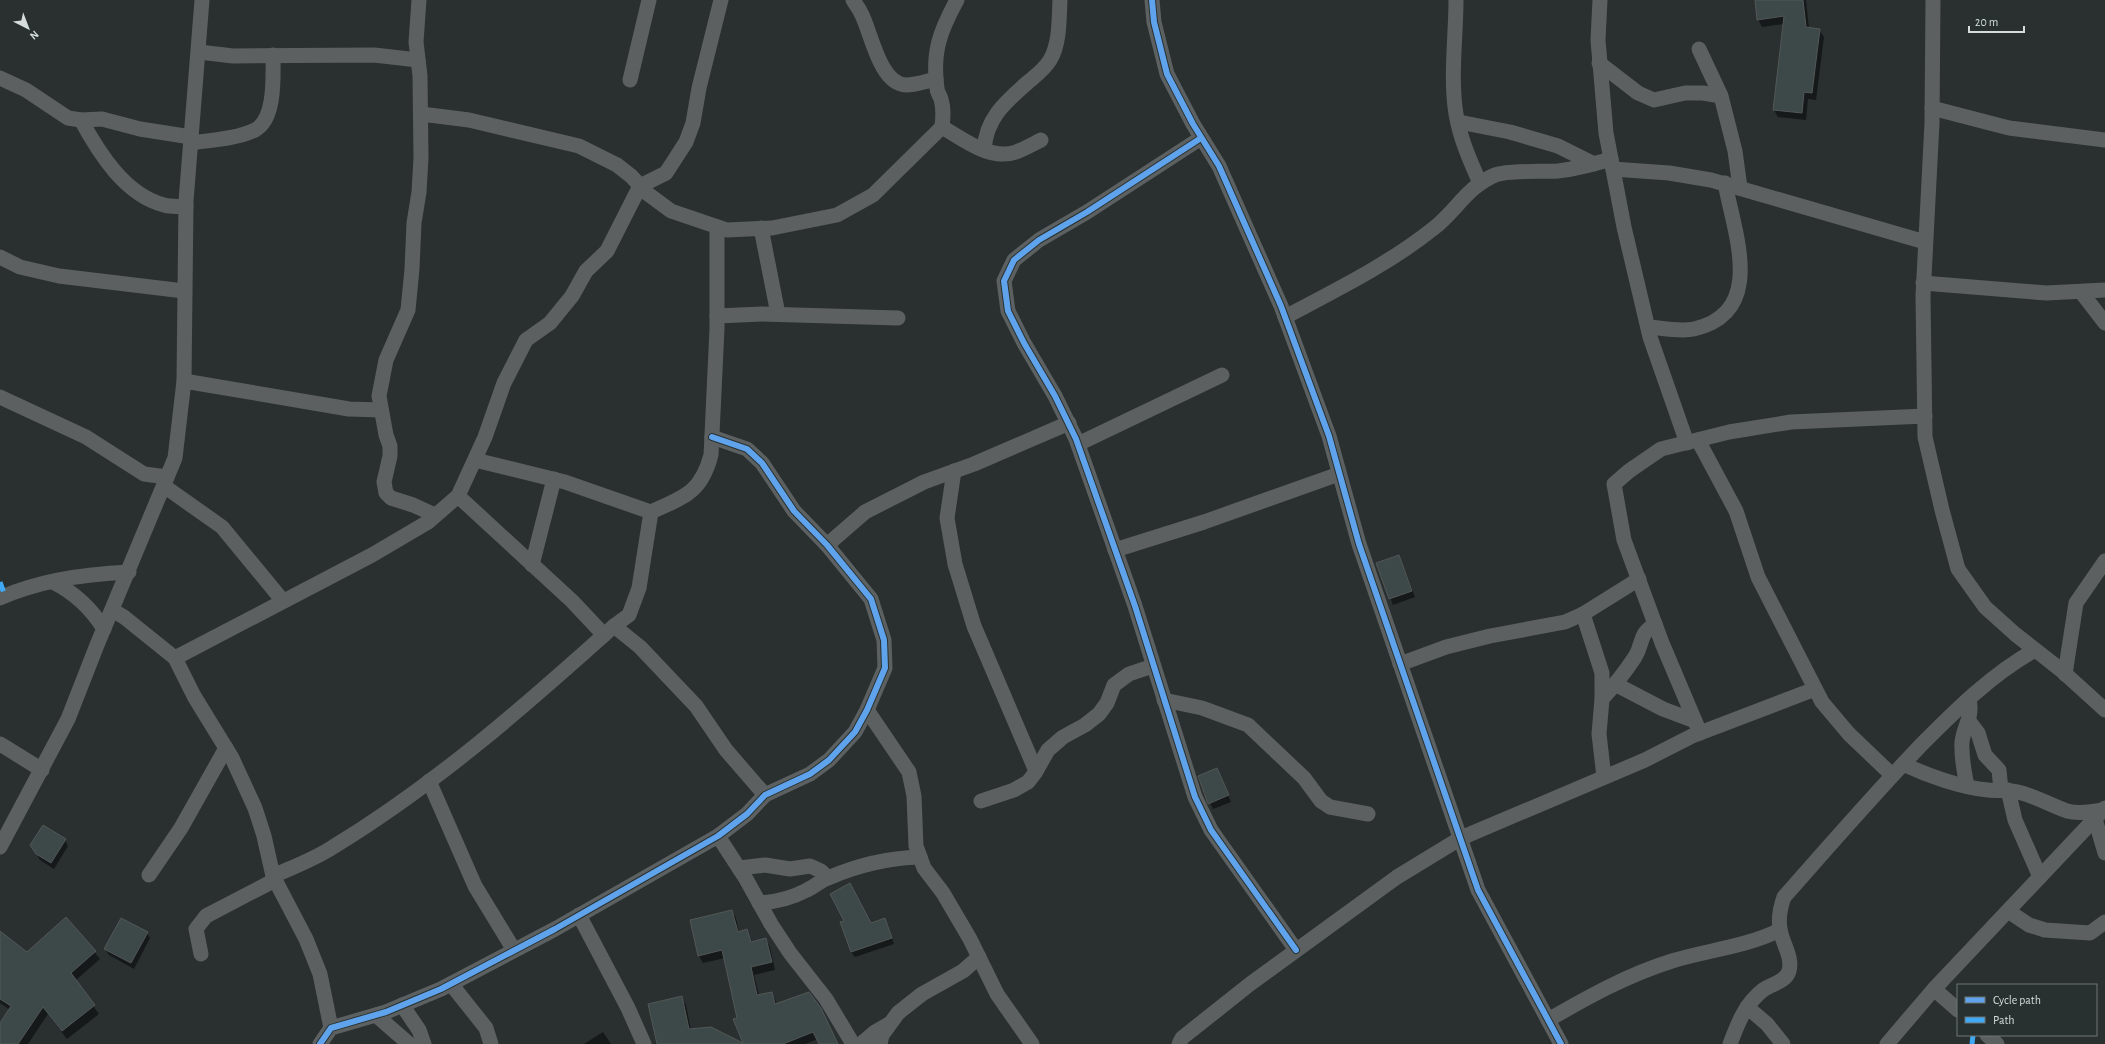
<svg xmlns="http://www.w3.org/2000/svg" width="2105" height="1044" font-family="'Alegreya Sans',sans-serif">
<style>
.shadow{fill:#0007}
.building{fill:#3c4948;stroke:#535756}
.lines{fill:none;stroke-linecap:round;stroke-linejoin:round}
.street{stroke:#5c6060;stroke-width:15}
.quiet{stroke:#3fa9f5;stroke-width:5;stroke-dasharray:10 5;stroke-linecap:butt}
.cycleway-casing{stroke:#283130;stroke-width:8}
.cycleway{stroke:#60a3ed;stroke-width:6}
</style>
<rect width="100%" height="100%" fill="#2a2f2f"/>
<!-- shadow -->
<g class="shadow">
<path d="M1756,0H1806L1809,28L1819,30L1824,37L1816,100L1808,99L1806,120L1778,117L1774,110L1784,24L1762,27L1758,19Z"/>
<path d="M1399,556L1415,597L1393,605L1377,564Z"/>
<path d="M1217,769L1231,802L1213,809L1199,777Z"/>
<path d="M65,840L68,846L54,869L40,860L31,845Z"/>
<path d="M732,911L736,918L739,932L747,930L752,942L766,939L770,947L775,970L754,975L759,995L772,993L777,1004L838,1044H820L818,1039L805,1044H744L725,958L703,963L699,956Z"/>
<path d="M66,918L100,959L75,981L99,1014L67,1039L48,1014L28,1044H0V1025L10,1010L0,1003V932L27,953Z"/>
<path d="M885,920L894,944L855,957L851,952L871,925Z"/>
<path d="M147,933L150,938L134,969L109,955L105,949Z"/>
<path d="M681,997L686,1005L691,1030L743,1044H654L657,1043Z"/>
<path d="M603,1032L611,1044H584Z"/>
</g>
<!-- building -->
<g class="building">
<path d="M1755,0H1803L1806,27L1820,29L1812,93L1804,92L1802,113L1773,110L1784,16L1757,20Z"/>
<path d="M1399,555L1412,591L1389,599L1376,563Z"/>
<path d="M1217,768L1229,795L1208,804L1198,776Z"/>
<path d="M43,825L66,839L51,863L36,854L30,845Z"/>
<path d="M850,883L871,923L885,918L892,938L851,952L840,922L844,921L830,894Z"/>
<path d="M732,910L738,932L747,929L751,942L766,938L772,962L751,967L757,995L772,992L775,1004L809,992L821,1008L838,1044H819L813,1032L783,1044H657L648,1004L682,996L689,1029L711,1027L743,1043L733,1019L737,1018L722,950L698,956L690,920Z"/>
<path d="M66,917L96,951L71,973L95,1005L62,1031L43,1007L18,1044H0V1023L11,1006L0,999V931L27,952Z"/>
<path d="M121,918L148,932L131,963L104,949Z"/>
</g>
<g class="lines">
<!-- street -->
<g class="street">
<path d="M419,0L416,42L420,76L421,158L419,192L414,223L412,269L408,310L386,360L379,396L386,435L390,446V456L384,482L386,493L391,498L413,505L435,515"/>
<path d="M853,0C855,4 859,8 861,13C871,31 879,84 906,85C916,85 927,81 936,79"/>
<path d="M1152,0L1154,22L1167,74L1193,124L1219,166L1281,306L1329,436L1359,544L1478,890L1561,1044"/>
<path d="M1456,0C1456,37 1450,77 1456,114C1460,138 1470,161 1480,183"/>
<path d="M1600,0L1598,40L1606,133L1624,227L1650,337L1687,443"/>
<path d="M1933,0L1932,123L1923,296L1925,437L1942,510L1958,569L1985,607L2015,634L2061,670L2105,710"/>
<path d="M1699,49L1721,96L1735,151L1740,188"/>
<path d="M199,52L233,56L374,55L418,60"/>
<path d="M1599,63L1638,93L1654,100L1685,93H1703L1721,96"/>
<path d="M0,78L26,90L68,118L81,120L102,119L140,129L191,137"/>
<path d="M630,80L649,0"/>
<path d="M1932,108L2009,128L2105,140"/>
<path d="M421,114L469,120L579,146L617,165L631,176L648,194L671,211L727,230L772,228L837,215L873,195L942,127C963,139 990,161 1016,152C1024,149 1033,144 1041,140"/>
<path d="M81,120C99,153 125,195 164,205C171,207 179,206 186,207"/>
<path d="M1459,122L1510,132L1558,146L1594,164"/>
<path d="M942,127C943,118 944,109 941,99C940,96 937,92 937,88C932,52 940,31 957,0"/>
<path d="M1201,138L1087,212L1039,240L1014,260L1004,281L1008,311L1024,343L1055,396L1076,439L1135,606L1195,797L1211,830L1296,950"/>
<path d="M191,143C211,140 236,139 255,130C276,119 273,75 273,55"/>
<path d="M984,150C986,119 1004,103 1027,83C1035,76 1044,70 1050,60C1060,44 1059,18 1060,0"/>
<path d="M1613,169L1669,173L1711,180L1925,242"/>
<path d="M761,228L778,314"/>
<path d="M0,257L20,267L59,276L184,291"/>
<path d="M1923,283L2046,293L2105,290"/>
<path d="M2081,292L2105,323"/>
<path d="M717,316L762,314L898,318"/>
<path d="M1285,317C1336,290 1389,264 1434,228C1456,211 1467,187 1495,175C1508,170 1542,172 1558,171C1576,169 1594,164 1611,159"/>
<path d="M1648,327C1662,328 1680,332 1694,329C1767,312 1734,233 1725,183"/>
<path d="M184,381L349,409L381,410"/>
<path d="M0,397L86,437L144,474L167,477"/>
<path d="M1698,440L1736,511L1758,577L1822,702L1849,734L1892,775"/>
<path d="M1078,444L1222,375"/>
<path d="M475,460L565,482L651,512C684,497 701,493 711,455L717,329V227"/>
<path d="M954,471L947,518L955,564L974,626L1036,771"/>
<path d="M164,486L222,527L283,601"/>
<path d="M458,496L572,601L604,635"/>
<path d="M827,545L865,512L924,482L974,464L1069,423"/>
<path d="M1115,550L1204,522L1339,474"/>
<path d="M532,565L554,479"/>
<path d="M53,582C75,593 91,608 104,629"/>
<path d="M0,598C40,580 84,574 129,572"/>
<path d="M112,610L124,617L175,658L194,696L232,758L255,808L264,836L273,876L306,939L320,974L331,1028"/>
<path d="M1583,614L1602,673V699L1599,734L1604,777"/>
<path d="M614,626L640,647L696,706L726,750L765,795"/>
<path d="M175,658L372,555L428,522L458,496L485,437L504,383L526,340L550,323L572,296L586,271L607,251L640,186L666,173L686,142L693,123L699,88L721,0"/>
<path d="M1400,664L1446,647L1490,636L1565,622L1583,614L1639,579"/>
<path d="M2065,674L2076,603L2105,561"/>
<path d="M1615,684L1663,709L1695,721"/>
<path d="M1602,699C1614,686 1625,672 1635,657C1644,642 1638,635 1655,624"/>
<path d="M1164,700L1202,708L1248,725L1304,778L1321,801L1330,807L1368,814"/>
<path d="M867,710L909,772L914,796L916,846L924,868L943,893L970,939L997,994L1032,1044"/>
<path d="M1969,721L1978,733L1985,755L1999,770L2001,790"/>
<path d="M1700,733L1662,643L1624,540L1614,484L1629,471L1661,449L1729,432L1791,422L1925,416"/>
<path d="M0,744L42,770"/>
<path d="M1903,764C1926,775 1962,788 1988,790C1998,791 2008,790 2018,792C2035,796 2050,805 2067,811C2078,814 2092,812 2103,810"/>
<path d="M429,781L475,886L514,950"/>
<path d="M1967,786C1964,771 1961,757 1962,742C1964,725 1973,718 1969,699"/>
<path d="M2008,790L2015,820L2040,877"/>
<path d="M981,801L1014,790L1028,782L1035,773L1048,750L1063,737L1085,725L1099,714L1107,703L1114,685L1129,674L1153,666"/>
<path d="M2095,819L2105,853"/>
<path d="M718,836L746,879L771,924L790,953L826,999L853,1044"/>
<path d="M0,847L68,719L97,645L175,458L184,381L186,201L202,0"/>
<path d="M739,868L765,865L790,869L810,866L821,871L828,878"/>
<path d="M149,875L181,828L226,748"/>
<path d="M273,876C293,867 315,859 333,847C435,785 525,706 614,626L629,615L639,588L651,512"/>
<path d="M759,903C776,902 792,898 807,890C814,887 820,881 828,878C858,865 887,858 920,857"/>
<path d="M2008,911L2029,925L2045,930L2090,933L2105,922"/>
<path d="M579,915L628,1008L644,1044"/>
<path d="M201,954L196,929L206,916L275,880"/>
<path d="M451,984L486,1028L491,1044"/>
<path d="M1934,989L1958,1010"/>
<path d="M402,1005L419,1030L424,1044"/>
<path d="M1747,1007L1767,1024L1783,1044"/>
<path d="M376,1015L409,1044"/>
<path d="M1548,1020C1588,997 1627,975 1672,961C1707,950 1746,947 1780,930"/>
<path d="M1987,1035L1997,1044"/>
<path d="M320,1044L331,1028L386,1012L441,989L555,929L718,836L747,814L765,795L810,774L829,760L855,732L867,710L885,668L884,640L871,599L827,545L794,511L762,463L747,449L712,437"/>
<path d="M861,1044L875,1032L889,1024"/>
<path d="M880,1044L882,1035L898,1013L922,994L963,971L979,957"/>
<path d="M1179,1044L1182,1038L1250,984L1397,877L1461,838L1645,760L1692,736L1815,689"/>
<path d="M1730,1044C1738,1023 1745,1004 1763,990C1771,984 1786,982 1789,971C1793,957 1782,943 1780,929C1778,917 1780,908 1784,897C1830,845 1875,793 1923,743C1957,709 1992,674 2035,650"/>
<path d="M1887,1044L1934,989L2105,808"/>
</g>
<!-- quiet -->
<g class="quiet">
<path d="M0,582L5,596"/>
<path d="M1972,1044L1973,1035"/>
</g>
<defs>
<g id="cycleway">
<path d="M1152,0L1154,22L1167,74L1193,124L1219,166L1281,306L1329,436L1359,544L1478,890L1561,1044"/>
<path d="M1201,138L1087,212L1039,240L1014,260L1004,281L1008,311L1024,343L1055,396L1076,439L1135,606L1195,797L1211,830L1296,950"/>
<path d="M320,1044L331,1028L386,1012L441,989L555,929L718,836L747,814L765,795L810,774L829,760L855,732L867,710L885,668L884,640L871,599L827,545L794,511L762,463L747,449L712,437"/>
</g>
</defs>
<!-- cycleway casing -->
<use href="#cycleway" class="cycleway-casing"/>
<!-- cycleway -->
<use href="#cycleway" class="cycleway"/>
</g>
<!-- legend -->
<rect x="1957" y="984" width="140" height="52" fill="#283130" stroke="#6e7574"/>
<rect x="1965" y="997" width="20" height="6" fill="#60a3ed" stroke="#6e7574"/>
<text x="1993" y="1004" font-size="12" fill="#d6dcdb">Cycle path</text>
<rect x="1965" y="1017" width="20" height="6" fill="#3fa9f5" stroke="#6e7574"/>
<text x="1993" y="1024" font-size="12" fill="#d6dcdb">Path</text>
<!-- north arrow -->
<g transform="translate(28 28) rotate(138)" stroke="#283130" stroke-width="3" paint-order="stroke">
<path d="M0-3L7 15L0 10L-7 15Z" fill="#d6dcdb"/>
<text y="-6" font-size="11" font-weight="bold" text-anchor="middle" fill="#d6dcdb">N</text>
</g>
<!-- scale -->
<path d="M1969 26v6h55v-6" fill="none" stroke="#d6dcdb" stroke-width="2"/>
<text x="1975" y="26" font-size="12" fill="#d6dcdb" stroke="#283130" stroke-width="3" paint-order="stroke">20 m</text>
</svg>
